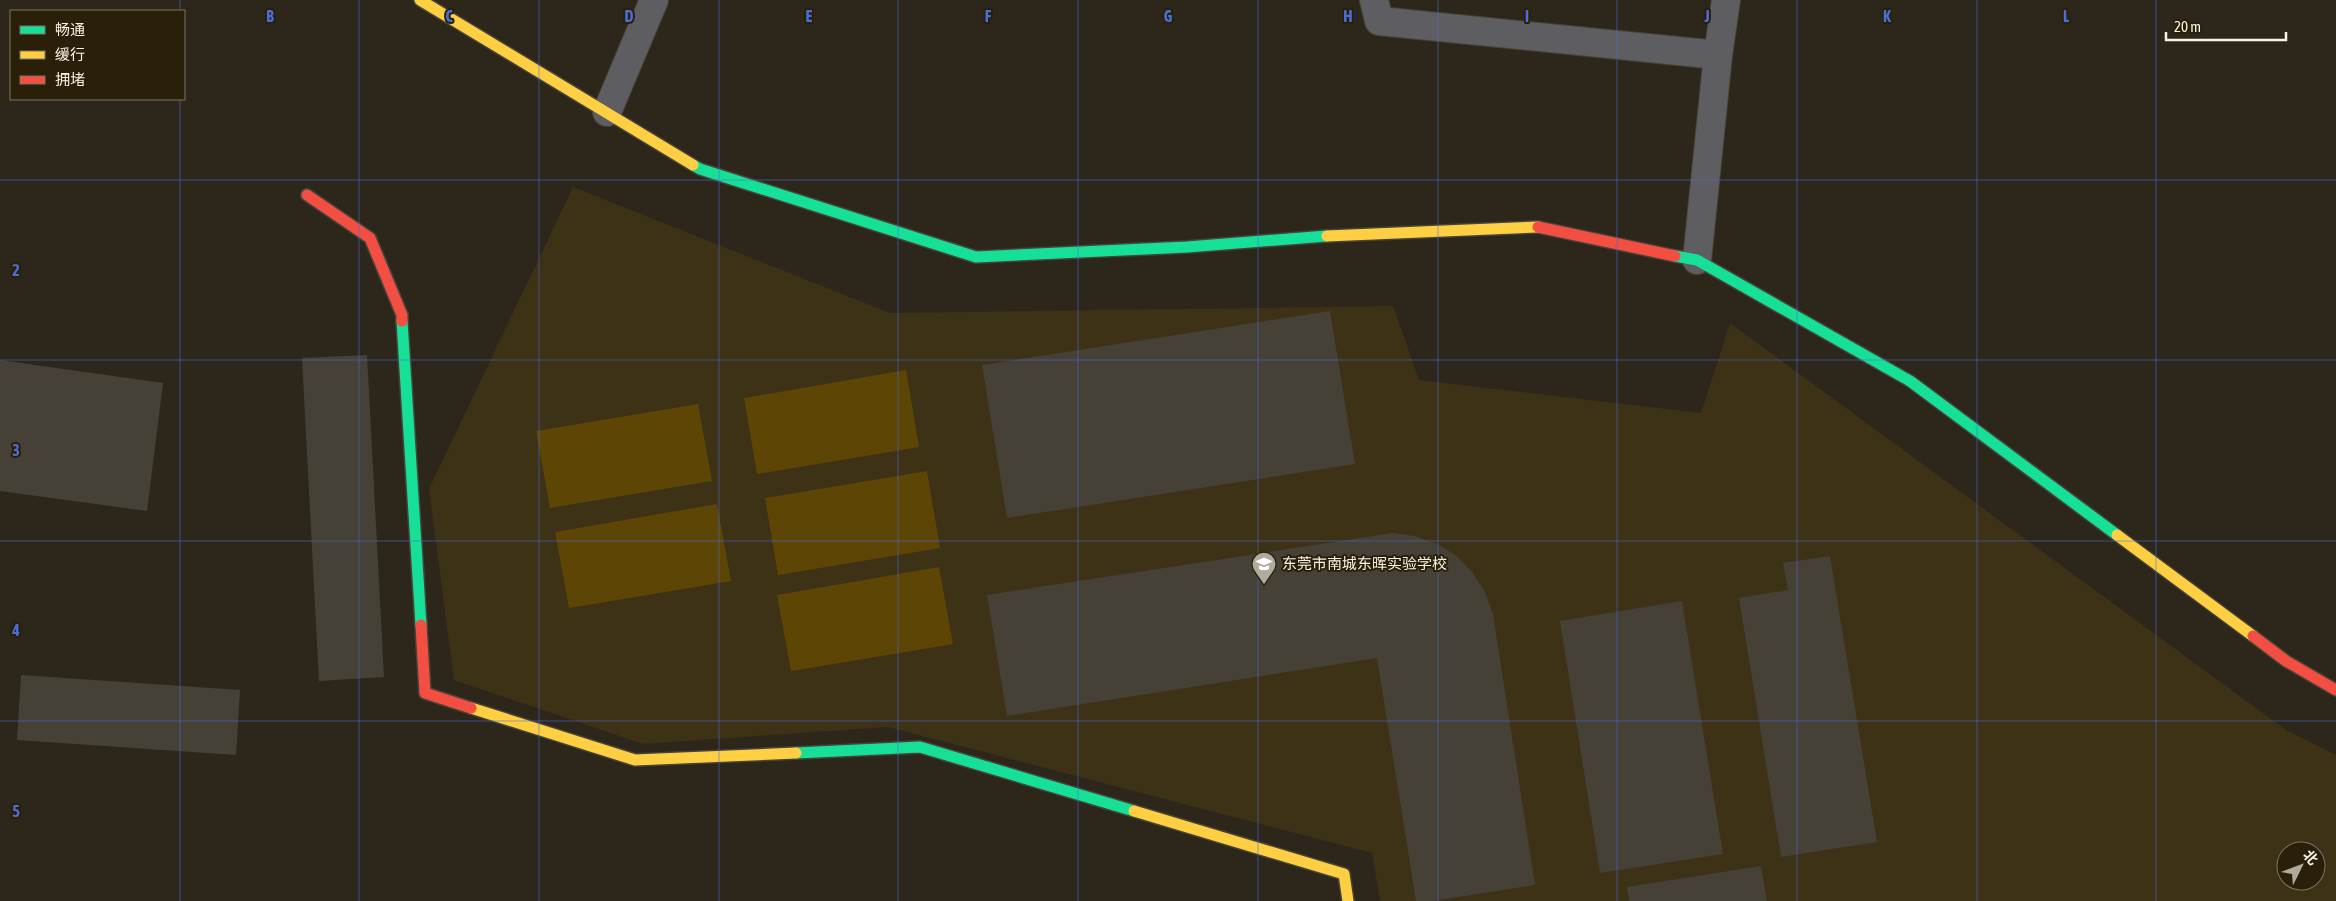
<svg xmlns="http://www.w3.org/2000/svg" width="2336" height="901" font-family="'Asap Condensed','Noto Sans SC',sans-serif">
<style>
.built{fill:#3d3116;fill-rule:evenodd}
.green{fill:#5d4605}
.building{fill:#454137}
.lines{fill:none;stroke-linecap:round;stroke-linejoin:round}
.street-casing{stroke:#484339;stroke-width:30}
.fast-casing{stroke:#484339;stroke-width:14}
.slow-casing{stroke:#484339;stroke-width:14}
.jam-casing{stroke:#484339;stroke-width:14}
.street{stroke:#5e5d61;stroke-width:28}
.fast{stroke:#16e098;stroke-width:11}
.slow{stroke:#ffcf43;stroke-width:11}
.jam{stroke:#f24e42;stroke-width:11}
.grid{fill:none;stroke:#496fda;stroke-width:1;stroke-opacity:0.55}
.labels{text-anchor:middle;stroke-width:4;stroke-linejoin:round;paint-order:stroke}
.poi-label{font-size:15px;fill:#f8f2e4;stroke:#2a200a;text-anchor:start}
.grid-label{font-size:16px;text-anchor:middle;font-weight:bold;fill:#496fda;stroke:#2a200a;stroke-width:4;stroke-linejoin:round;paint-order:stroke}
</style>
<rect width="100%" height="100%" fill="#2d271b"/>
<!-- built -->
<path class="built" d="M573,187L890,313L1393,306L1419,380L1701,413L1730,323L2286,730L2336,755V901H1380L1372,853L888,727L643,744L454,680L429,489ZM2286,851H2316V881H2286Z"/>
<!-- green -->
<g class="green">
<path d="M906,370L919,447L757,474L744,398Z"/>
<path d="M698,404L712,481L550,508L536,431Z"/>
<path d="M927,471L940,548L778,575L765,498Z"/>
<path d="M717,504L731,581L569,608L555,532Z"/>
<path d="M939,567L953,644L791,671L777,595Z"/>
</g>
<!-- building -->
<g class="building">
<path d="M1330,311L1355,464L1007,518L982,365Z"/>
<path d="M367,355L384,677L319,681L302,358Z"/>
<path d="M0,360L163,383L147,511L0,491Z"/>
<path d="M1393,533L1415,536L1437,544L1457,556L1472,572L1485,592L1493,614L1535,885L1432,901H1416L1377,658L1007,716L987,595Z"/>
<path d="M1830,556L1877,842L1781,857L1739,598L1788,590L1783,563Z"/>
<path d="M1682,601L1723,854L1600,873L1560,621Z"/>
<path d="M21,675L240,690L236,755L17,740Z"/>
<path d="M1761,866L1767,901H1629L1627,887Z"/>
</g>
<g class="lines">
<defs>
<g id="street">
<path d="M1374,0L1379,21L1718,55"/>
<path d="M607,112L654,0"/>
<path d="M1697,260L1718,55L1726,0"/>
</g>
<g id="fast">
<path d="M693,165L700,169L976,257L1187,247L1327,236"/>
<path d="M1675,256L1697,260L1910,381L2117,535"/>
<path d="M402,321L421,625"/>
<path d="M796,753L920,747L1134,811"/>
</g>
<g id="slow">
<path d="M420,0L693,165"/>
<path d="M1327,236L1538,227"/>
<path d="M2117,535L2253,636"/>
<path d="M471,708L635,760L796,753"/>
<path d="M1134,811L1344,874L1348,901"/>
</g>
<g id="jam">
<path d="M307,195L370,238L402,315V321"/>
<path d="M1538,227L1675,256"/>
<path d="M421,625L425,693L471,708"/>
<path d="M2253,636L2286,661L2336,690"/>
</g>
</defs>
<!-- street casing -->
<use href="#street" class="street-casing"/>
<!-- fast casing -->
<use href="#fast" class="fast-casing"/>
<!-- slow casing -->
<use href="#slow" class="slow-casing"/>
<!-- jam casing -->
<use href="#jam" class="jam-casing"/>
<!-- street -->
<use href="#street" class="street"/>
<!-- fast -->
<use href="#fast" class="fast"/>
<!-- slow -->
<use href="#slow" class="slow"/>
<!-- jam -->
<use href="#jam" class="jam"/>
</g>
<!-- grid -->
<path class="grid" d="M180,0V11M359,0V901M539,0V901M719,0V901M898,0V901M1078,0V901M1258,0V901M1438,0V901M1617,0V901M1797,0V901M1977,0V901M2156,0V901M180,99V901M0,180H2336M0,360H2336M0,541H2336M0,721H2336"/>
<!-- icons -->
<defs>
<symbol id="school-pin" viewBox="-11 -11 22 30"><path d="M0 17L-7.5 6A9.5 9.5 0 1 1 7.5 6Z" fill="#b1ab9e" stroke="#2a200a"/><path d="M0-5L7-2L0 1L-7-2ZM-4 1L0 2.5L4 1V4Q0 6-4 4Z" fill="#fff"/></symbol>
</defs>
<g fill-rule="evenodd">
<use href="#school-pin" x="1250" y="550" width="28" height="38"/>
</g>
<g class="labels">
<!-- poi labels -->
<g class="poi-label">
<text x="1282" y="569">东莞市南城东晖实验学校</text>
</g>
</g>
<g class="grid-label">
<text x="270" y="22">B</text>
<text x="449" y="22">C</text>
<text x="629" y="22">D</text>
<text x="809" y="22">E</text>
<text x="988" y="22">F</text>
<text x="1168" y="22">G</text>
<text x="1348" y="22">H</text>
<text x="1527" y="22">I</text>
<text x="1707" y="22">J</text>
<text x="1887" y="22">K</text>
<text x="2066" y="22">L</text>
<text x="16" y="276">2</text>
<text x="16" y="456">3</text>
<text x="16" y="636">4</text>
<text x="16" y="817">5</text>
</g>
<!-- legend -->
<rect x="10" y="10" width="175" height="90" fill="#2a200a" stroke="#7c7461"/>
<rect x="20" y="26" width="25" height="8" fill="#16e098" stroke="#7c7461"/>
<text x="55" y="35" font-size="15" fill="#f8f2e4">畅通</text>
<rect x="20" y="51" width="25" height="8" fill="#ffcf43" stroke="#7c7461"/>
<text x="55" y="60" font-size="15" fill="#f8f2e4">缓行</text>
<rect x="20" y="76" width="25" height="8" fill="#f24e42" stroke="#7c7461"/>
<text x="55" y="85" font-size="15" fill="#f8f2e4">拥堵</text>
<!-- north arrow -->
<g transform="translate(2301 866) rotate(48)"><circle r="24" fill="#2a200a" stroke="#7c7461"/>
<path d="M0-4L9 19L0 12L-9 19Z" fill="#b1ab9e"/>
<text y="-8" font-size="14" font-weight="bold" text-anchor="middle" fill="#f8f2e4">北</text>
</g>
<!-- scale -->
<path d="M2166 32v8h120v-8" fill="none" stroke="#f8f2e4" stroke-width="2.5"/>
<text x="2174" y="32" font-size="15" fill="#f8f2e4" stroke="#2a200a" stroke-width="4" paint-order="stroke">20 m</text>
</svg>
